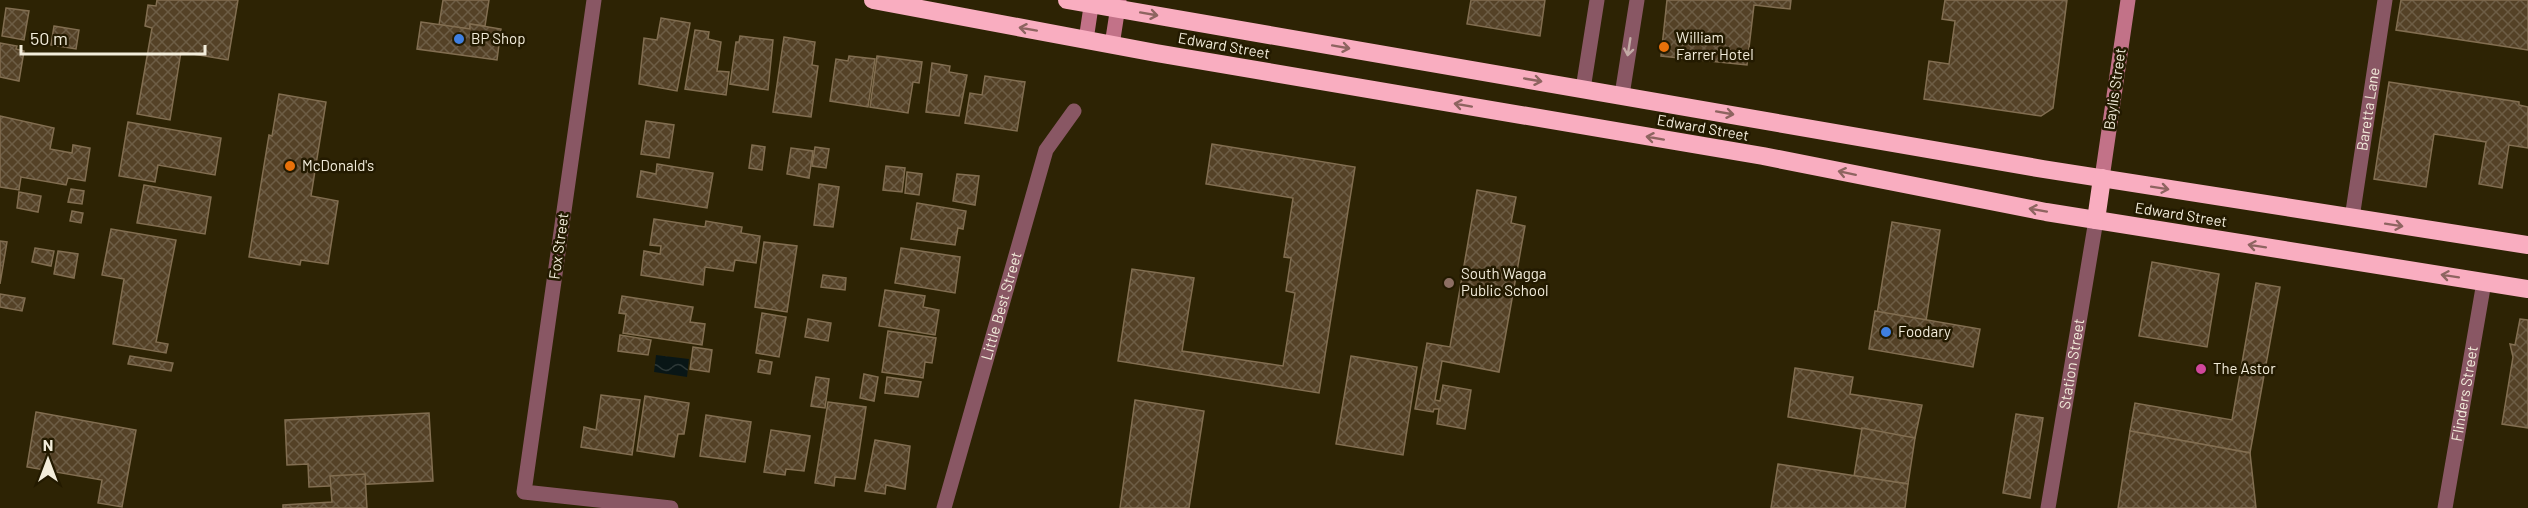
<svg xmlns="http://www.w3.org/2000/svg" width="2528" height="508" font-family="Barlow,sans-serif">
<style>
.water{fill:url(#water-waves)}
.building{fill:url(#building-cross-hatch);stroke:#826e51;stroke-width:1.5}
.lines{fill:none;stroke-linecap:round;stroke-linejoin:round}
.street{stroke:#895764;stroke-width:15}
.secondary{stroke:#c27288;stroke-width:15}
.highway{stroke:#f9adc0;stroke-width:18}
.oneway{stroke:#8e6460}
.oneway2{stroke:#c3aaa5}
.shop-dot{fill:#3f7fe0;stroke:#231a00;stroke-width:2}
.food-dot{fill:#e8710a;stroke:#231a00;stroke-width:2}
.education-dot{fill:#8d6e63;stroke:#231a00;stroke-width:2}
.hotel-dot{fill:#d1479c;stroke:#231a00;stroke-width:2}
.labels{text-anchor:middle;stroke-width:5;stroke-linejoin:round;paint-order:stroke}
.poi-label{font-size:15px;fill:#f3eddb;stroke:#231a00;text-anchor:start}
.street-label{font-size:15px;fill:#f3eddb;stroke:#231a00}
</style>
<defs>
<pattern id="water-waves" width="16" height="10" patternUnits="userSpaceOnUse" patternTransform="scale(1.5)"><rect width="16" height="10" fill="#091616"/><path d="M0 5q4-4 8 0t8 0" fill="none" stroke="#2d3837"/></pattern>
<pattern id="building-cross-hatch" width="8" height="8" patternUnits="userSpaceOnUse" patternTransform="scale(1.5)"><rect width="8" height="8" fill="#544126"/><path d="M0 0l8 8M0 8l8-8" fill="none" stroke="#6d5d45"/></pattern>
</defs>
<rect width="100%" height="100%" fill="#2d2304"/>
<!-- water -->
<path class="water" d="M656,355L689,359L687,377L654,372Z"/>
<!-- building -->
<g class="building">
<path d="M157,0H238L228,60L181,52L170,120L137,114L152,28L145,26L148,5L156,6Z"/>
<path d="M443,0H489L485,26L470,24V29L439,25Z"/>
<path d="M1471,0H1545L1540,36L1467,24Z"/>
<path d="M1667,0H1791L1790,9L1754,5L1747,65L1661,56Z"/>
<path d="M1945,0H2067L2053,108L2041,116L1924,99L1929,61L1949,64L1955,21L1942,19Z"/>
<path d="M2401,0H2528V50L2396,30Z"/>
<path d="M6,8L29,11L24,40L2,36Z"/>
<path d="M661,18L690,23L677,91L639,84L644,38L657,40Z"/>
<path d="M421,22L470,29V24L501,29L497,60L417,49Z"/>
<path d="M54,26L79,30L76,49L51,45Z"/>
<path d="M695,30L709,32L708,39L721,42L717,71L729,72L726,95L685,89Z"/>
<path d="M740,36L773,40L768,90L730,84L736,42H739Z"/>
<path d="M784,37L815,42L812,65L818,66L811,117L773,112Z"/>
<path d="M0,43L17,46L16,49L24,51L19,81L0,77Z"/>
<path d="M849,56L875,59L868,107L830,101L836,59L848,61Z"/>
<path d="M877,56L922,62L919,83L913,82L908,113L870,107Z"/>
<path d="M932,63L950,66L949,72L967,75L959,116L926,112Z"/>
<path d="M985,76L1025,82L1017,131L965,123L970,93L982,95Z"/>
<path d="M2389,82L2519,102V105L2528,107V148L2509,145L2502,188L2479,184L2486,142L2434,134L2426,187L2374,179Z"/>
<path d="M279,94L326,102L311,196L338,201L328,264L301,260L300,265L249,257L269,135L272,136Z"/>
<path d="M0,116L54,128L50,149L72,153L73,145L90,148L85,181L68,178L66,185L21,177L19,190L0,187Z"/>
<path d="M646,121L674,125L669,158L641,154Z"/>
<path d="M128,122L221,138L215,175L158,165L155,182L119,176Z"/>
<path d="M1212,144L1355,167L1319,393L1118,361L1132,269L1194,278L1182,351L1283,366L1295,293L1286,291L1291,258L1284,257L1293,198L1206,184Z"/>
<path d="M752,145L765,147L762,170L749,168Z"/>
<path d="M815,147L829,149L826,168L812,166Z"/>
<path d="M791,148L813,151L809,178L787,174Z"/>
<path d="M657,164L713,173L707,208L637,197L641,171L656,174Z"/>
<path d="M886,166L905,168L902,192L883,190Z"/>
<path d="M907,172L922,174L919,195L905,193Z"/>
<path d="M957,174L979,176L975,205L953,201Z"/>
<path d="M819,184L839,187L833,227L814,225Z"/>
<path d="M144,185L211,197L205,234L137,223Z"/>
<path d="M71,189L84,191L82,204L68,202Z"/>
<path d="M1477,190L1516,197L1511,223L1525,226L1499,372L1442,361L1435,400L1440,401L1443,385L1471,390L1465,429L1437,424L1439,409H1434L1433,412L1415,409L1427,343L1450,347Z"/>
<path d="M19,192L41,196L38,212L17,208Z"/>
<path d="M917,203L966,211L963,229L958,228L955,245L911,239Z"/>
<path d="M72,211L83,213L81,223L70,221Z"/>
<path d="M654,219L705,227L706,221L742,227L741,233L760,236L756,263L735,260L733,271L705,267L703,285L641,275L644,251L660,254L661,246L650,245Z"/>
<path d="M1892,222L1940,230L1926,321L1877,314Z"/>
<path d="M111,229L176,240L156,342L168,344L166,353L113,344L124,279L102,275Z"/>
<path d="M0,241L7,242L0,284Z"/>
<path d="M764,242L797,246L787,312L755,307Z"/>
<path d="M35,248L54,251L51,266L32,262Z"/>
<path d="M901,248L960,257L955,293L895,283Z"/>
<path d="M58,251L78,254L74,278L54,274Z"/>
<path d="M2152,262L2219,274L2207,347L2139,336Z"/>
<path d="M823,275L846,278L845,290L821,287Z"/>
<path d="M2256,283L2280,287L2250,453L2130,431L2135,403L2232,420Z"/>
<path d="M885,290L925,296L923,307L939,310L935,335L879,326Z"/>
<path d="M0,294L25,298L22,311L0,307Z"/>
<path d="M622,296L693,307L690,322L705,324L702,345L623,333L626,314L619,313Z"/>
<path d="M1875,311L1980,329L1973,367L1869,349Z"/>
<path d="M762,313L786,317L779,357L756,353Z"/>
<path d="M808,319L831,323L828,341L805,337Z"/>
<path d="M2520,319L2528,320V428L2502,424L2513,357L2510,344L2515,345Z"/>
<path d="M888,331L936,338L932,363L925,362L923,378L882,372Z"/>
<path d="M620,335L651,340L648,355L618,351Z"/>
<path d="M693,347L712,350L709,372L690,369Z"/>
<path d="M130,356L173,363L171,371L128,364Z"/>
<path d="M1351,356L1417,367L1403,455L1336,444Z"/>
<path d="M760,360L772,362L770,374L758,372Z"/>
<path d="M1795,368L1853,377L1850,394L1922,405L1915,438L1788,417Z"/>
<path d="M864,374L878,377L874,401L860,398Z"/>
<path d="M816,377L829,379L825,408L811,406Z"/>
<path d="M887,377L921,382L918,397L885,393Z"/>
<path d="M601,395L640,400L632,455L581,447L584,427L596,430Z"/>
<path d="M645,396L689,403L684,434H678L674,457L637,451Z"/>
<path d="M1135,400L1204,411L1189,508H1120Z"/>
<path d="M828,402L866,407L855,479L835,477L834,486L815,483Z"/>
<path d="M36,412L136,430L122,507L98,503L102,480L27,467Z"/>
<path d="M429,413L433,481L309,487L308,464L287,465L285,420Z"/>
<path d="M2016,414L2043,418L2030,498L2003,493Z"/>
<path d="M706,415L751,422L745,462L700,456Z"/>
<path d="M1862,428L1915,438L1908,484L1854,476Z"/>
<path d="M771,430L810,436L804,471L786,469L785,475L764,472Z"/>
<path d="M2130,431L2250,453L2256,508H2118Z"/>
<path d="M875,440L910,446L905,489L886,485L885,494L865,491Z"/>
<path d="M1778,464L1908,484L1905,508H1771Z"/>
<path d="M365,474L367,508H283V505L332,502L330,476Z"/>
</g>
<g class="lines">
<!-- street -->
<g class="street">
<path d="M594,0L524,492L671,508"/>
<path d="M1583,89L1597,0"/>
<path d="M1622,95L1637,0"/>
<path id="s1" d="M2352,218L2385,0"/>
<path id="s2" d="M944,508L1046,150L1074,111"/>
<path id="s3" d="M2048,508L2096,220"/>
<path id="s4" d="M2445,508L2484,282"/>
</g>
<!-- secondary -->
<g class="secondary">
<path d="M1086,40L1092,0"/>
<path d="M1112,45L1119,0"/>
<path d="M2102,178L2128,0"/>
</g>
<!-- highway -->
<g class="highway">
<path d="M873,0L1156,53L1763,156L2046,212L2528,289"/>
<path d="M1067,0L2043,169L2528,245"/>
<path d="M2096,220L2102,178"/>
</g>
</g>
<!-- one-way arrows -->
<defs><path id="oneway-shaft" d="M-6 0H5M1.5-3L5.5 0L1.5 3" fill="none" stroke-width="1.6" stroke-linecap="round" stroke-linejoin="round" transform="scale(1.5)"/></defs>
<g class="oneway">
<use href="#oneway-shaft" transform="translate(1149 14) rotate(10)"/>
<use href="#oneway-shaft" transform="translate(1028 29) rotate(-170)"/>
<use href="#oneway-shaft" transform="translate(1341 47) rotate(10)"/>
<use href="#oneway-shaft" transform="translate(1533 80) rotate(10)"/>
<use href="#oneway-shaft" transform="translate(1463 105) rotate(-170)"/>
<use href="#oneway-shaft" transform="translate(1725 113) rotate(10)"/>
<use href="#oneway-shaft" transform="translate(1655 138) rotate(-170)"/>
<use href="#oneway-shaft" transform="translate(1847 173) rotate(-168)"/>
<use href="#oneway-shaft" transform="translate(2160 188) rotate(9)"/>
<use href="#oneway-shaft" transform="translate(2038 210) rotate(-170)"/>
<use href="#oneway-shaft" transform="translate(2394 225) rotate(9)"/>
<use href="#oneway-shaft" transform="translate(2257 246) rotate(-171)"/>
<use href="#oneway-shaft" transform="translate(2450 276) rotate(-171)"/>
</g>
<use class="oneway2" href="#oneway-shaft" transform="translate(1629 47) rotate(99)"/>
<!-- markers -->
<g class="shop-dot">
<circle cx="459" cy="39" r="6"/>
<circle cx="1886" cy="332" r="6"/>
</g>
<g class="food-dot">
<circle cx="1664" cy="47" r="6"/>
<circle cx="290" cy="166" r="6"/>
</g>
<circle class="education-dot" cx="1449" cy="283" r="6"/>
<circle class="hotel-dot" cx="2201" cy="369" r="6"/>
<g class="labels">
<!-- poi labels -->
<g class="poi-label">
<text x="1676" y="43">William<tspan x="1676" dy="17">Farrer Hotel</tspan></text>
<text x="471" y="44">BP Shop</text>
<text x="302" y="171">McDonald's</text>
<text x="1461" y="279">South Wagga<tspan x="1461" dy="17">Public School</tspan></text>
<text x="1898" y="337">Foodary</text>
<text x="2213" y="374">The Astor</text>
</g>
<!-- street labels -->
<g class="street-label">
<text transform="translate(1224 46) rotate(10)" y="5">Edward Street</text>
<text transform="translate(2115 89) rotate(-82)" y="5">Baylis Street</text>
<text dy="5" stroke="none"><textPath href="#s1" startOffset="110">Baretta Lane</textPath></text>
<text transform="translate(1703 128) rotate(10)" y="5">Edward Street</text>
<text transform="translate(2181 215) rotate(9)" y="5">Edward Street</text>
<text transform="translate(559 246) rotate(-82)" y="5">Fox Street</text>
<text dy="5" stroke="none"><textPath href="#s2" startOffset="210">Little Best Street</textPath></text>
<text dy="5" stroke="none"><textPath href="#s3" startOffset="146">Station Street</textPath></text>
<text dy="5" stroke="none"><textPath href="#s4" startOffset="116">Flinders Street</textPath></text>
</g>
</g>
<!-- north arrow -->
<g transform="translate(48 460)" stroke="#231a00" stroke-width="4.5" paint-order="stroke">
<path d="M0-4.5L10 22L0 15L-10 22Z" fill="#f3eddb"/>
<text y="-9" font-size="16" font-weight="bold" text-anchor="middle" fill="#f3eddb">N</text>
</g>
<!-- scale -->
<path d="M21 45v9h184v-9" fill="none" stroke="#f3eddb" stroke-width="3"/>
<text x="30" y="45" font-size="18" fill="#f3eddb" stroke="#231a00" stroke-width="4.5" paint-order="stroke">50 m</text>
</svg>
